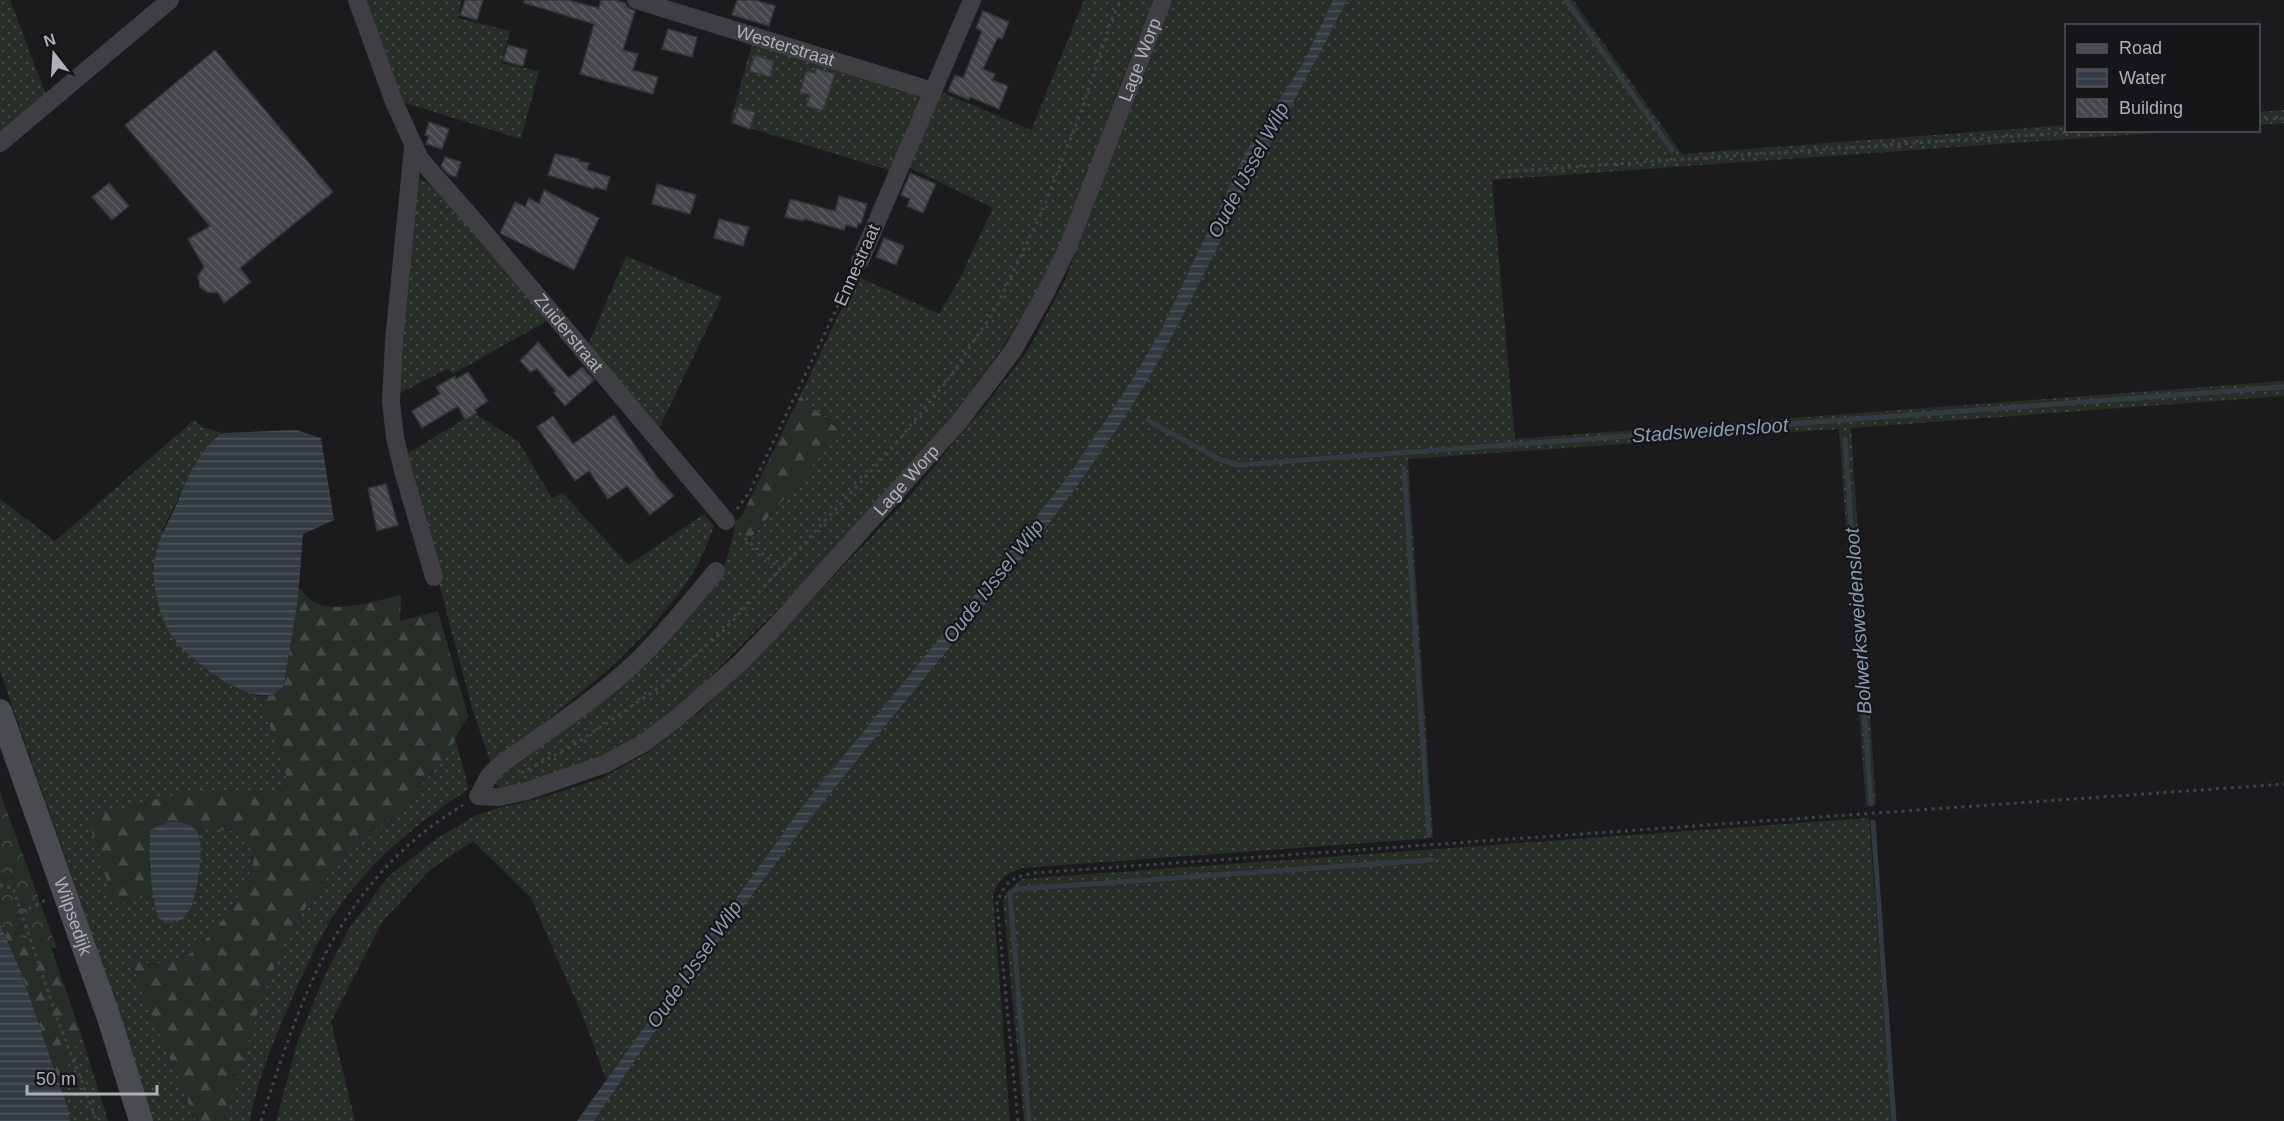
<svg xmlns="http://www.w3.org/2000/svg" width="2284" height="1121" font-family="Arial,sans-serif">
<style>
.grass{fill:url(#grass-dots)}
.forest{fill:url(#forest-firs)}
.park{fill:url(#park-crowns)}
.water{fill:url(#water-rules)}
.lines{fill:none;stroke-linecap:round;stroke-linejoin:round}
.stream{stroke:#333a42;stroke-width:5}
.building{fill:url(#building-back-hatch);stroke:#353538;stroke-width:1.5}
.path{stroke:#424348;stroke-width:3;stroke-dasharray:3 4.5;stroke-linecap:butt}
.minor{stroke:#3e3e43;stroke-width:18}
.secondary{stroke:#4a4b51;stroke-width:24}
.labels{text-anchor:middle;stroke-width:4.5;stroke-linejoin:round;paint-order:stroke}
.street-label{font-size:18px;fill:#aeb1bb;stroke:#161518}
.water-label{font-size:20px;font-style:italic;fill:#889bb3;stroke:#161518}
</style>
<defs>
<pattern id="grass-dots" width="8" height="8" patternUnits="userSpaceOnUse" patternTransform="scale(1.5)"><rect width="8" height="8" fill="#272e28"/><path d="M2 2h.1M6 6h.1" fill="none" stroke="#444a45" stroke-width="1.8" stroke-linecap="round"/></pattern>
<pattern id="forest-firs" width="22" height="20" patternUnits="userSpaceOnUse" patternTransform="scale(1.5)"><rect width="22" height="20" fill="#272e28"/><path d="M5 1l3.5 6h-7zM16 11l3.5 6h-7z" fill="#444a45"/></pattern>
<pattern id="park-crowns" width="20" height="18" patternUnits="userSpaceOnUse" patternTransform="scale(1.5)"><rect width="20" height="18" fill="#272e28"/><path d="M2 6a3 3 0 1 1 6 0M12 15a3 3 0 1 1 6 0" fill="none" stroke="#444a45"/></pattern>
<pattern id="water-rules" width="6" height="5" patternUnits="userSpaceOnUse" patternTransform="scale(1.5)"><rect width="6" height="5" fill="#333a42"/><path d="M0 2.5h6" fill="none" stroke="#4e545b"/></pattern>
<pattern id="building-back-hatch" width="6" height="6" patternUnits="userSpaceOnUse" patternTransform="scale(1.5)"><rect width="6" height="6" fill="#454649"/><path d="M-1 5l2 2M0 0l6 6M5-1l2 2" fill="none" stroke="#5d5e61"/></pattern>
</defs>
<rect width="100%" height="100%" fill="#1b1b1d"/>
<!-- grass -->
<g class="grass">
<path d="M0,0H10L46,95L0,136Z"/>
<path d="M361,0H462L458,18L510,31L501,63L539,71L521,139L399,101Z"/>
<path d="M1084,0H1153L1116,95L1068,232L1036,293L1001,350L948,421L867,516L769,618L674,712L611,757L566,775L499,789L494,781L679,624L725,564L733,537L752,538L841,431L800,396L857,276L939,314L958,282L993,208L906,166L937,90L1031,130Z"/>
<path d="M1173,0H1333L1303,63L1246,151L1160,332L1128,386L1071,472L994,571L800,809L606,1080L585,1022L531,898L473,841L430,870L382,922L331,1022L355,1121H276L298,1040L325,975L350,927L389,876L439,837L475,816L494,809L544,797L602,778L647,753L700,712L787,626L906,500L984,407L1028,350L1065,280Z"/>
<path d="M1347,0H1573L1682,154L2066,125V130L2182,131L1492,180L1515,439L2284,381V396L1851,428L1876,805L1866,807L1839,429L1408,459L1433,838L1022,868C1005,874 1000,878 993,895L1010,1121H594C657,1027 722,933 791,844C899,704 1021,574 1119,426C1167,354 1203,275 1242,198C1276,132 1314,67 1347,0Z"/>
<path d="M753,41L918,92L921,98L892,171L730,122Z"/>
<path d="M2284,110V123L2259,125V112Z"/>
<path d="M415,175L447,196L552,318L453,374L448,369L396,395Z"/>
<path d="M626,256L722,297L658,431L588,345Z"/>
<path d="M474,413L518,441L552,498L563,493L628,565L704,514L714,526C708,540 703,555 696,568C645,650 565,705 491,764L472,708L405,455Z"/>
<path d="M194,420L203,427L222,433C196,446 178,504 162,530L255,695L260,696L289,783L280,792L201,790L89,818L115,906L153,890V900L193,904C196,887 208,839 194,828L246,832C248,839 255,851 254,858C250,886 208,948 182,958C163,966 152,963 132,962L144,997L196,1121H153L151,1111L113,1007L81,902L0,671V499L55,541Z"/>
<path d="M455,738L469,789C420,821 374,858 340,906C320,934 302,976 288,1008C272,1044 257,1082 250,1121H223L265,990L286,939L313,896L341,859L369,837L412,795L441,763Z"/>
<path d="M1869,818L1892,1121H1024L1003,901L1006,893L1022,879Z"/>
<path d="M81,1034L108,1121H70L59,1081Z"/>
</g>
<!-- forest -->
<g class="forest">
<path d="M800,396L841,432L751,538L733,537L735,522L741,517Z"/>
<path d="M299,588C303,592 307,598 312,601C332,615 379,600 401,595L400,621L438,611L468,716L441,763L412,795L369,837L341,859L313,896L286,939L265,990L223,1121H196L144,997L132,961C150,964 164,966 182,958C208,948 250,886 254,858C255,851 248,839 246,832L194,828L184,823L149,864L153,890L115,907L88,818L168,796L201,790L280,792L289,784L260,696C271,697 278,694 284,685Z"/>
<path d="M0,801L81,1034L59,1081L21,972L0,924Z"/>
</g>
<!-- park -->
<path class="park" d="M0,792L57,949L0,929Z"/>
<!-- water -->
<g class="water">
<path d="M1333,0H1347C1313,69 1274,136 1239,204C1201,279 1166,356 1119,426C1021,573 899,703 791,844C722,933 657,1027 594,1121H577L800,809L994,571L1071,472L1128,386L1160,332L1246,151L1303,63Z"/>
<path d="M296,430L321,438L334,520L303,534L298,598L284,685C264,719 189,660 174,639C162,623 155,598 154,578C152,544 168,526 180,496C187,477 204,442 223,433Z"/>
<path d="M168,822C179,822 192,822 198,833C205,845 197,889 193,903C191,909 186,914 183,919L169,923L158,918C150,889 149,860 150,830Z"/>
<path d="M0,924L21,972L67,1106L70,1121H0Z"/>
</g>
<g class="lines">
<!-- stream -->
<g class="stream">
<path d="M1566,0L1672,150"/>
<path d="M1147,420L1219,459L1238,465L2284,387"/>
<path d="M1845,439L1871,804"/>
<path d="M1404,468L1429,835"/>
<path d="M1873,822L1894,1121"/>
<path d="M1029,1121L1010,893L1018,889L1431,860"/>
</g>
</g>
<!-- building -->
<g class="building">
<path d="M465,0H483L477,20L460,15Z"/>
<path d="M524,0H567L599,8L601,0H615L625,3L628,8L635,11L623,50L638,54L633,70L658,77L653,94L580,74L594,24L524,3Z"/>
<path d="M737,0H755L775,6L769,26L732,15Z"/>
<path d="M983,11L1009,22L1002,39L998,37L983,69L995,74L992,80L1008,86L999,109L970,97L969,100L948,91L955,75L963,78L982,31L976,28Z"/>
<path d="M668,29L697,37L692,57L662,49Z"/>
<path d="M508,45L527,50L523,66L503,61Z"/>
<path d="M215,50L333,192L240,268L251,282L224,303L218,293L207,292L200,287L198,276L204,267L188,239L210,226L125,125Z"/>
<path d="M755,55L774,61L770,77L749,71Z"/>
<path d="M816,68L835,74L823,111L806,106L810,95L800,92L806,71L815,73Z"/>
<path d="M738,107L755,112L750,129L733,123Z"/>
<path d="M429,122L449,129L442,149L426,144L429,136L425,135Z"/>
<path d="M555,154L579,159V161L589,163L587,170L610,177L606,190L595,187L594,189L548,175Z"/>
<path d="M445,157L461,162L456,177L448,174L441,166Z"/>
<path d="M910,173L936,184L923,213L907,206L910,199L901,195Z"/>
<path d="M109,183L129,206L112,220L92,197Z"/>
<path d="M657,184L696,195L690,214L652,204Z"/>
<path d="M544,190L599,218L574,270L500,233L515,202L525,207L529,198L539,204Z"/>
<path d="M839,196L867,204L861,224L858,223L857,228L846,225L844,230L804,219L803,221L785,217L790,199L835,211Z"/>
<path d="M719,219L749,227L743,246L714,238Z"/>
<path d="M884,238L904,246L896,265L876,257Z"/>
<path d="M538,342L569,378L582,367L594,380L565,406L554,393L556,391L537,369L530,372L520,361Z"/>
<path d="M468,372L488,401L475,410L477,413L465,420L458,406L422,428L412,411L440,394L436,387L455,376L456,379Z"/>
<path d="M614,415L657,477L674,496L650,515L627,486L608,499L589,471L575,481L537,427L553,416L573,444Z"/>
<path d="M386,484L398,525L377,531L368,488Z"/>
</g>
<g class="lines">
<!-- path -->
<g class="path">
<path d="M2258,120L2284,118"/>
<path d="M1501,172L2103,130"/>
<path d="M737,509L750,491L852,276"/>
<path d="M739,533L780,569"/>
<path d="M521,773L572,746L663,685L724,630L894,446L950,377L996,308L1044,207L1082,109L1111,21L1121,0"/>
<path d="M0,885L13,888L57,1018L97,1121"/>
<path d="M22,912L46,900"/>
<path d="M261,1121C302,992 341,879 463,805"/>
<path d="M1018,1121L997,903C1005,882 1010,878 1033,873L2284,784"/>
</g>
<!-- minor -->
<g class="minor">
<path id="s1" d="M357,0L394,102L420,159L479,226L726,521"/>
<path id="s2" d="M636,0L933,91"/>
<path d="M0,143L170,0"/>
<path d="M413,147L394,341L391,402L395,437L403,471L434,577"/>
<path d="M860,261L972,0"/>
<path id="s3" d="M716,571C690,602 666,633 637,661C596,700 547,731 501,764L489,776L478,796L499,797L527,791L605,764L644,743L677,718L739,664L773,629L958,423L1012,352L1045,294L1068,247L1163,0"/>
</g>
<!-- secondary -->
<path class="secondary" id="s4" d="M0,711L109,1018L141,1121"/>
</g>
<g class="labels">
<!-- street labels -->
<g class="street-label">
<text dy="6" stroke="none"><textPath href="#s2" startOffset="156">Westerstraat</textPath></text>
<text dy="6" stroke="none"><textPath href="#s3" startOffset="1365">Lage Worp</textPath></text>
<text transform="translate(857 265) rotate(-66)" y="6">Ennestraat</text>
<text dy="6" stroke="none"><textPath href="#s1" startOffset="400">Zuiderstraat</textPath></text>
<text dy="6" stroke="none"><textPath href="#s3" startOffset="879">Lage Worp</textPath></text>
<text dy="6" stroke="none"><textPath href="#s4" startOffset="218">Wilpsedijk</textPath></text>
</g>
<!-- water labels -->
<g class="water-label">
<text transform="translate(1248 170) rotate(-62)" y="7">Oude IJssel Wilp</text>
<text transform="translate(1710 430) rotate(-4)" y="7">Stadsweidensloot</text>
<text transform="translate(993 581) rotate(-52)" y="7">Oude IJssel Wilp</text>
<text transform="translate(1858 621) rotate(-94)" y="7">Bolwerksweidensloot</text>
<text transform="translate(694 964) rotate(-55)" y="7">Oude IJssel Wilp</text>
</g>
</g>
<!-- legend -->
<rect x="2065" y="24" width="195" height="108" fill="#161518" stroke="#535359" stroke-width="1.5"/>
<rect x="2077" y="44" width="30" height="9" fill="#4a4b51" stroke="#535359" stroke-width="1.5"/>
<text x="2119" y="54" font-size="18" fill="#aeb1bb">Road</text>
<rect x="2077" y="69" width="30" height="18" fill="url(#water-rules)" stroke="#535359" stroke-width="1.5"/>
<text x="2119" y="84" font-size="18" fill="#aeb1bb">Water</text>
<rect x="2077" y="99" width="30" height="18" fill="url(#building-back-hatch)" stroke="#535359" stroke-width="1.5"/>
<text x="2119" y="114" font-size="18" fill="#aeb1bb">Building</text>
<!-- north arrow -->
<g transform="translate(54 54) rotate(343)" stroke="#161518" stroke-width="4.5" paint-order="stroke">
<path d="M0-4.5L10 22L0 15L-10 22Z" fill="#aeb1bb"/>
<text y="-9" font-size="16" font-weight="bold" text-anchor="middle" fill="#aeb1bb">N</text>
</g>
<!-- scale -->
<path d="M27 1085v9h130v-9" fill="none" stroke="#aeb1bb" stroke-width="3"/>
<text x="36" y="1085" font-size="18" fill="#aeb1bb" stroke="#161518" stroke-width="4.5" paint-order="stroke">50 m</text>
</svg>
